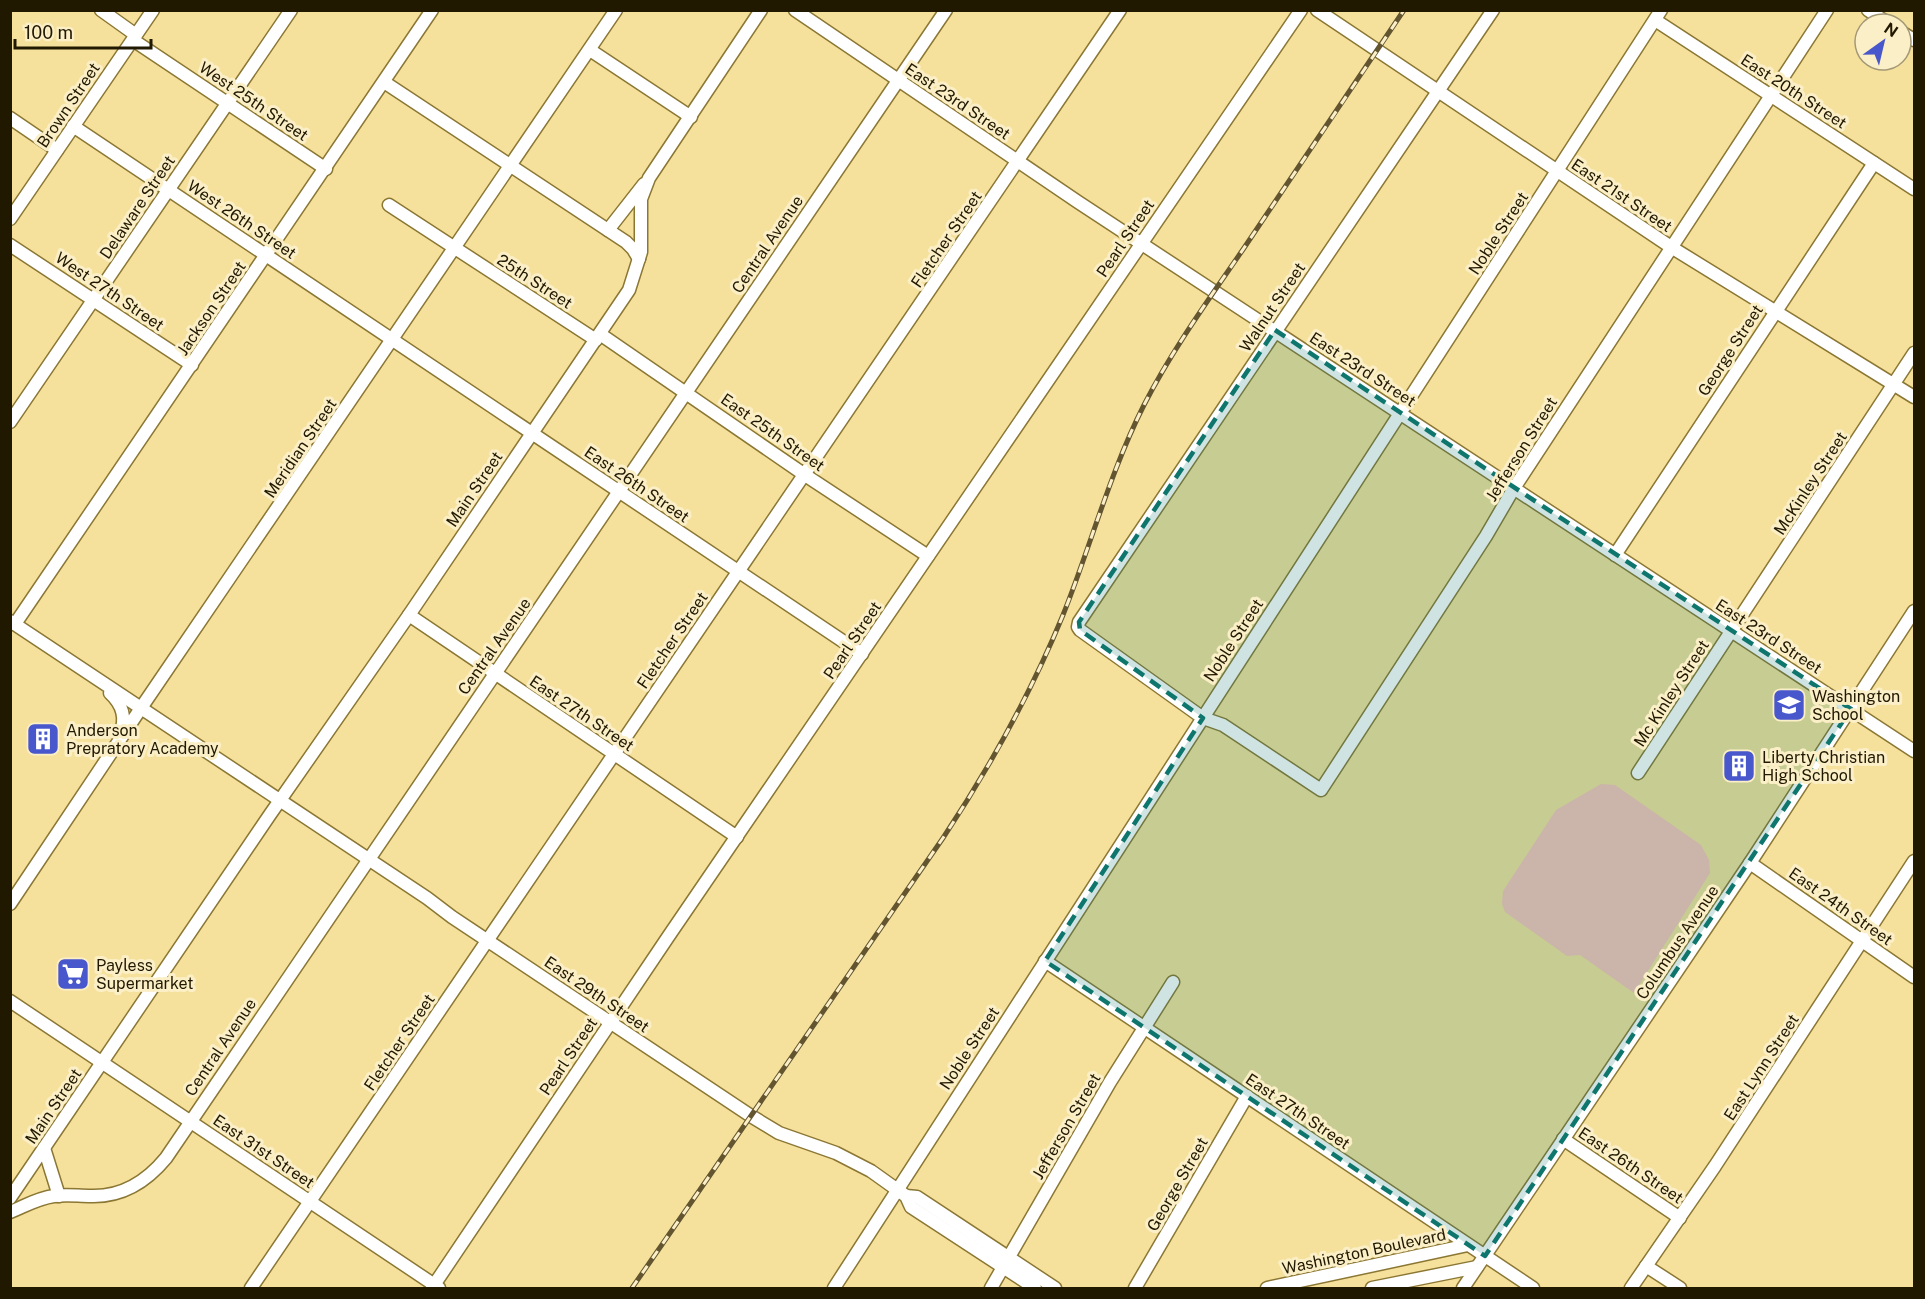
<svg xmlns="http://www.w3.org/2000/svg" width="1925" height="1299" font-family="'Public Sans',sans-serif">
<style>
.green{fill:#fac4b8}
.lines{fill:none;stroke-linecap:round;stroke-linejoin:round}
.minor-casing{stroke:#8b7734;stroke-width:15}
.minor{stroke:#fff;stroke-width:12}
.rail-casing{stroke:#625530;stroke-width:5}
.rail{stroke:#fbefc7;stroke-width:3;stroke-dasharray:9;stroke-linecap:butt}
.marked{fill:#0f766e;fill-opacity:0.2;stroke:#0f766e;stroke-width:4.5;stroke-dasharray:12 8;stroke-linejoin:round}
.labels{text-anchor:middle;stroke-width:6;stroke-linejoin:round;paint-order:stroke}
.street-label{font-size:16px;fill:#211800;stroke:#fbefc7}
.poi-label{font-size:16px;fill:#211800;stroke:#fbefc7;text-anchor:start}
</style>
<rect width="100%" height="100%" fill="#f6e19c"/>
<!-- green -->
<path class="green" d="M1601,784L1615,785L1701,845L1709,860L1710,873L1634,993L1580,955L1567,956L1505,912L1502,904L1503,891L1556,810Z"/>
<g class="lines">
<defs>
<g id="minor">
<path d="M101,10L136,35"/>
<path d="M795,10L1078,202L1914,751"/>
<path d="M1317,10L1671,247L1914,397"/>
<path d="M1493,10L1079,622L1078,627L1080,630L1203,718L1223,725L1321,790L1486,536L1514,488L1827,10"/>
<path d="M1868,10L1889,24"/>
<path d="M1655,20L1914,189"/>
<path d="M1901,32L1914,40"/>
<path d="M133,40L326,169"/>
<path d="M590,50L691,117"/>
<path d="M384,82L626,242L633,249L639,259"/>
<path d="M10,118L57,150"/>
<path d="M73,126L862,654"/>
<path d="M389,205L596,340"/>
<path d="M10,219L153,10"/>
<path d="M608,230L644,184"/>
<path d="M10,245L192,365"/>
<path d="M600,334L805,475L928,556"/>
<path d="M10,422L291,10"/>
<path d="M1615,555L1874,163"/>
<path d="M409,615L737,837"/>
<path d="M10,621L427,898L452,917L751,1116L779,1133L836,1153L871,1171L906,1196L911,1207L1035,1288"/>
<path d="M15,624L432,10"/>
<path d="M110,693C122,704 127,718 120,734"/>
<path d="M1638,773L1914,353"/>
<path d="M1750,863L1914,977"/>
<path d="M10,904L141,708L616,10"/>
<path d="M1045,961L1533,1288"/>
<path d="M10,1001L439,1288"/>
<path d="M1563,1139L1680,1218"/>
<path d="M44,1148L59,1196"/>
<path d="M906,1196L917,1197L1055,1288"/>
<path d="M10,1198L269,816L409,615L629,290L641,252V199L649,178L761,10"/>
<path d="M10,1212C25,1206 38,1198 54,1196C66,1194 78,1196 91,1196C122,1197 147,1181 166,1158L946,10"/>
<path d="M1646,1266L1680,1288"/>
<path d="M251,1288L1120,10"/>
<path d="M432,1288L668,937L1301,10"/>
<path d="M834,1288L1661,10"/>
<path d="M991,1288L1110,1082L1173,982"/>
<path d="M1135,1288L1247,1096"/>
<path d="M1267,1288L1468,1245"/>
<path d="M1372,1288L1477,1267"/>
<path d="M1463,1288L1750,863L1914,611"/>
<path d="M1631,1288L1715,1166L1914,861"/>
</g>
</defs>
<!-- minor casing -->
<use href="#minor" class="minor-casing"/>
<!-- minor -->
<use href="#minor" class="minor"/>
<defs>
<path id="rail" d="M632,1288L943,838C990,767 1031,693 1063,615C1091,545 1110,472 1144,405C1172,350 1209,299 1244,248C1297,169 1351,90 1404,10"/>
</defs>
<!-- rail casing -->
<use href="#rail" class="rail-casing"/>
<!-- rail -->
<use href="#rail" class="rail"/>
</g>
<!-- marked area -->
<path class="marked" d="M1275,330L1851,709L1485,1256L1045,961L1203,718L1080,630L1079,622Z"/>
<!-- icons -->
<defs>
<symbol id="school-square" viewBox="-11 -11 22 22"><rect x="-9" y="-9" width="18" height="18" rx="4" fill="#4857cc" stroke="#fbefc7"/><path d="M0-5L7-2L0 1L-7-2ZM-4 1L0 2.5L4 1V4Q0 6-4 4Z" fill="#fff"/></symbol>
<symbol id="building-square" viewBox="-11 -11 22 22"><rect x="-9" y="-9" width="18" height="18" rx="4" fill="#4857cc" stroke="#fbefc7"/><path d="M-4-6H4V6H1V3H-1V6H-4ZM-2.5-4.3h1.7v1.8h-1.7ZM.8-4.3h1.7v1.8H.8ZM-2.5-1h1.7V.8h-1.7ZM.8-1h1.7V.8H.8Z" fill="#fff"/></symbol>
<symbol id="supermarket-square" viewBox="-11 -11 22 22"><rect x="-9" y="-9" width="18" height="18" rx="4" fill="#4857cc" stroke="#fbefc7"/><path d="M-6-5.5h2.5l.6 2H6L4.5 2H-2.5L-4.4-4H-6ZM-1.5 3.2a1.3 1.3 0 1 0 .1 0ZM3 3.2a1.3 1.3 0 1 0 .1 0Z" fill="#fff"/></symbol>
</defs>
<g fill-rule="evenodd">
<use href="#school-square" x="1770" y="686" width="38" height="38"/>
<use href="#building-square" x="24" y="720" width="38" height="38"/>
<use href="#building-square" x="1720" y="747" width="38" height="38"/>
<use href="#supermarket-square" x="54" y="955" width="38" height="38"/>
</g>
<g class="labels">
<!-- street labels -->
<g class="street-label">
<text transform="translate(1794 91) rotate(33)" y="6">East 20th Street</text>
<text transform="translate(254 101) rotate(34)" y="6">West 25th Street</text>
<text transform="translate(958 101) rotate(34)" y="6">East 23rd Street</text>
<text transform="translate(68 105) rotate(-56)" y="6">Brown Street</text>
<text transform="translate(1622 195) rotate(34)" y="6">East 21st Street</text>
<text transform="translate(137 207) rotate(-56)" y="6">Delaware Street</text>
<text transform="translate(242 219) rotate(34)" y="6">West 26th Street</text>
<text transform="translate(1498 233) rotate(-57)" y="6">Noble Street</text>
<text transform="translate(1125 238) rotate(-56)" y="6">Pearl Street</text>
<text transform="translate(946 239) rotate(-56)" y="6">Fletcher Street</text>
<text transform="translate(767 244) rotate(-56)" y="6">Central Avenue</text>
<text transform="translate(535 281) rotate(33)" y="6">25th Street</text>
<text transform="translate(110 291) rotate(34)" y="6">West 27th Street</text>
<text transform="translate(1272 307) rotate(-56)" y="6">Walnut Street</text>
<text transform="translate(211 308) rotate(-56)" y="6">Jackson Street</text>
<text transform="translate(1730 350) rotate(-57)" y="6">George Street</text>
<text transform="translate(1363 369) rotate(33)" y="6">East 23rd Street</text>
<text transform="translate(773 432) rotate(35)" y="6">East 25th Street</text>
<text transform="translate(300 448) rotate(-56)" y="6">Meridian Street</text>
<text transform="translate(1521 449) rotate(-58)" y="6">Jefferson Street</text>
<text transform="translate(1810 483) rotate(-57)" y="6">McKinley Street</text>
<text transform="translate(637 484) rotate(34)" y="6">East 26th Street</text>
<text transform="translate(474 489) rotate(-56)" y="6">Main Street</text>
<text transform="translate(1769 636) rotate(33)" y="6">East 23rd Street</text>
<text transform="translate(672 640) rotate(-56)" y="6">Fletcher Street</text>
<text transform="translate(852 640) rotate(-56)" y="6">Pearl Street</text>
<text transform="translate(1233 640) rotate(-57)" y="6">Noble Street</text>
<text transform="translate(494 646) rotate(-55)" y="6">Central Avenue</text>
<text transform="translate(1671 693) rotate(-57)" y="6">Mc Kinley Street</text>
<text transform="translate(582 713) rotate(34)" y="6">East 27th Street</text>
<text transform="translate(1841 906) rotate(35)" y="6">East 24th Street</text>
<text transform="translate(1677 942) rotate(-56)" y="6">Columbus Avenue</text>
<text transform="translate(597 994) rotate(34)" y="6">East 29th Street</text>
<text transform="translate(399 1042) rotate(-56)" y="6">Fletcher Street</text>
<text transform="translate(220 1047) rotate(-56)" y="6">Central Avenue</text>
<text transform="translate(969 1048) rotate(-57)" y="6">Noble Street</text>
<text transform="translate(568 1056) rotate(-56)" y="6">Pearl Street</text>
<text transform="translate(1761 1067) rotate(-57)" y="6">East Lynn Street</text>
<text transform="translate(53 1106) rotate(-56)" y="6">Main Street</text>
<text transform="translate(1298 1111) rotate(34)" y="6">East 27th Street</text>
<text transform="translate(1066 1126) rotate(-60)" y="6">Jefferson Street</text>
<text transform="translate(264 1151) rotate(34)" y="6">East 31st Street</text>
<text transform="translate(1631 1165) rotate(34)" y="6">East 26th Street</text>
<text transform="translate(1177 1184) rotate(-60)" y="6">George Street</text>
<text transform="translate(1364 1251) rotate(-12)" y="6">Washington Boulevard</text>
</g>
<!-- poi labels -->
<g class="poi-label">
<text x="1812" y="702">Washington<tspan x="1812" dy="18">School</tspan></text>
<text x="66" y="736">Anderson<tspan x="66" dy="18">Prepratory Academy</tspan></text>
<text x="1762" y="763">Liberty Christian<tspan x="1762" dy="18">High School</tspan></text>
<text x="96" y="971">Payless<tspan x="96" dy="18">Supermarket</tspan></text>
</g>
</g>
<!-- border -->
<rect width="1925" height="1299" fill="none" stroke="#211800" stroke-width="24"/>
<!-- north arrow -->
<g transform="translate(1883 42) rotate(34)"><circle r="28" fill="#fbefc7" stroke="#a49977" stroke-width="1.5"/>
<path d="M0-4.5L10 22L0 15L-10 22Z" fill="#4857cc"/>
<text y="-9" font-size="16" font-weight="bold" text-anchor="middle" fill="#211800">N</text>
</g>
<!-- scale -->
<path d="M15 39v9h136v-9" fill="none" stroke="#211800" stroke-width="3"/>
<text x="24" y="39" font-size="18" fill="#211800" stroke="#fbefc7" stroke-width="4.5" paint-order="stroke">100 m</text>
</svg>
